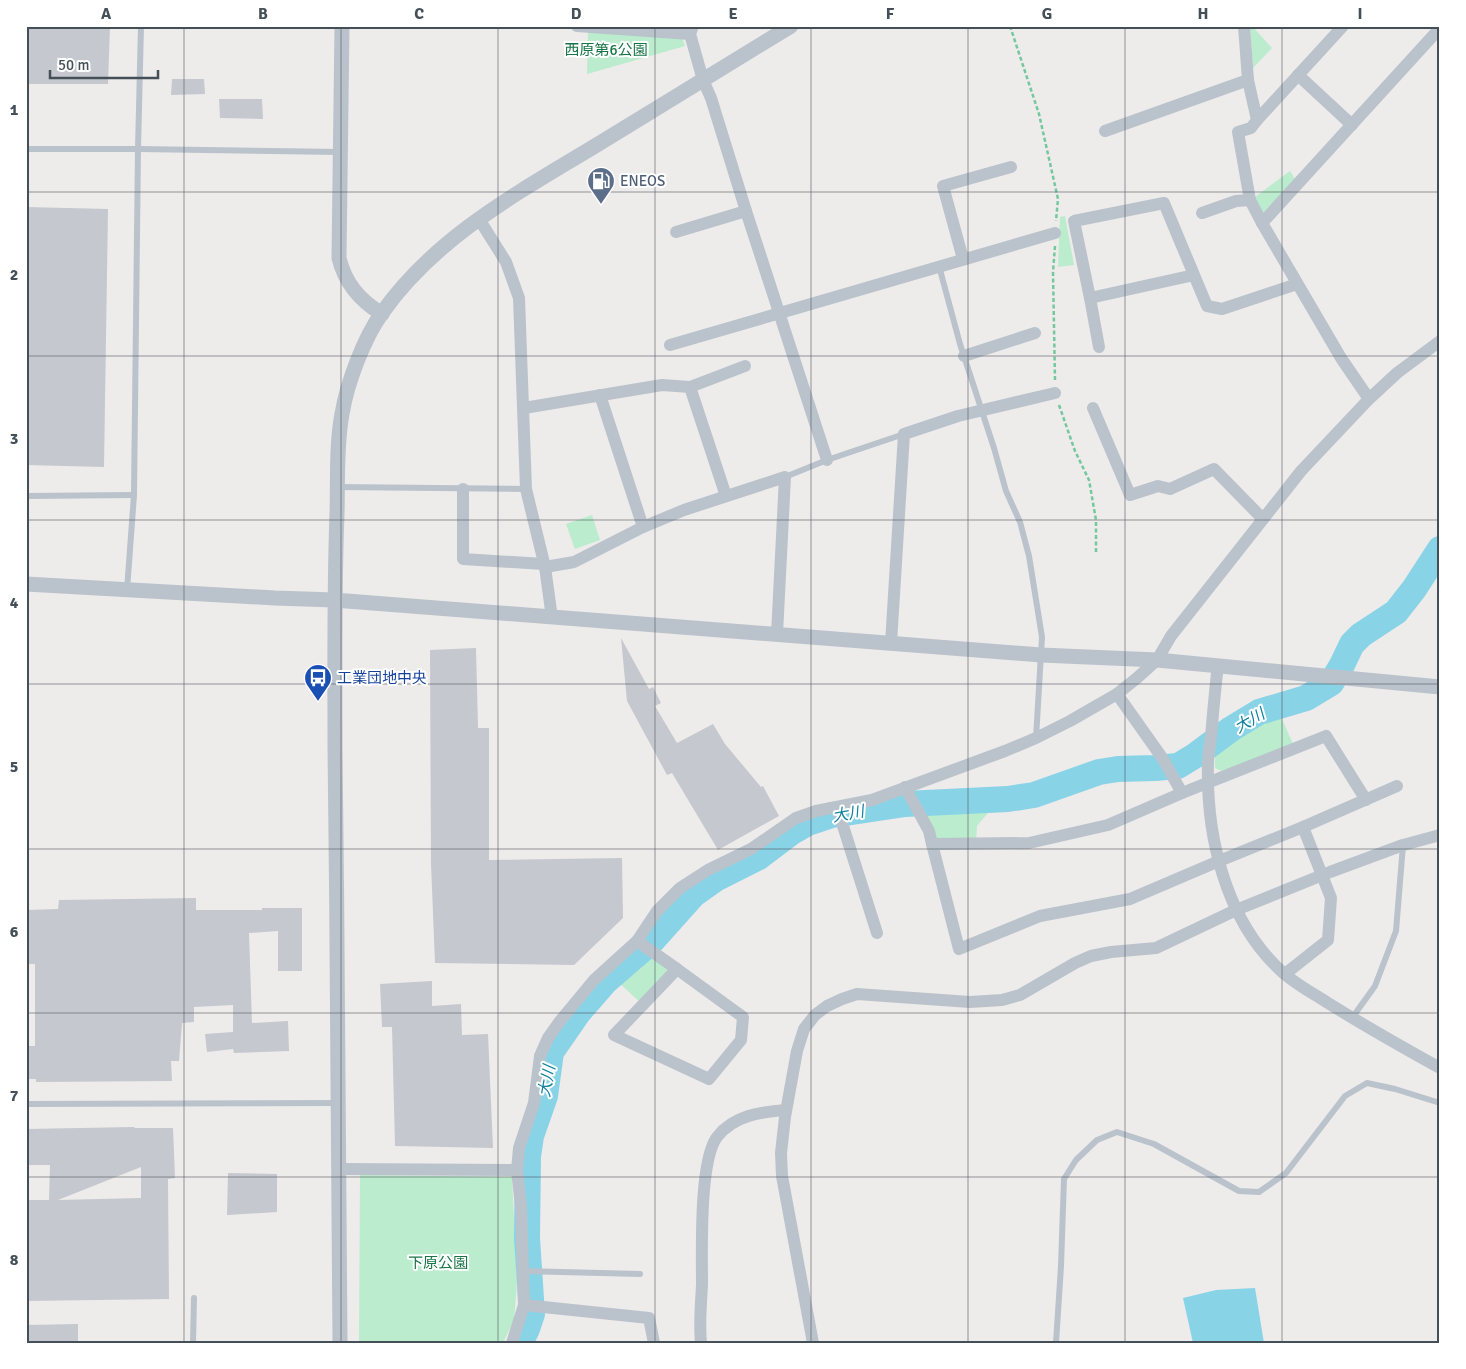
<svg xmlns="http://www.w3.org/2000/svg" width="1466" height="1369" font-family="Signika,'Noto Sans JP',sans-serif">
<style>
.green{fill:#baeccd}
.water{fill:#89d3e7}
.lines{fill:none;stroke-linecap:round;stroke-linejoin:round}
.river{stroke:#89d3e7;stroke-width:26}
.building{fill:#c5c8ce;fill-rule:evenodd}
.path{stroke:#74c89e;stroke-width:2.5;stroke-dasharray:4 2.5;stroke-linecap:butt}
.service{stroke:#bac3cb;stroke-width:6}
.minor{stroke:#bac3cb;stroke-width:12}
.tertiary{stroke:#bac3cb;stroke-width:15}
.grid{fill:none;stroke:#454f58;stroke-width:1;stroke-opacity:0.55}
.labels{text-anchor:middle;stroke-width:4;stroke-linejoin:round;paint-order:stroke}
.park-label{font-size:15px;fill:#1a7547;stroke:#fff}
.service-label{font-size:15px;fill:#4e5e75;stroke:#fff;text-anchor:start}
.transit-label{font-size:15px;fill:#164399;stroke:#fff;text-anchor:start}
.water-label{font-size:16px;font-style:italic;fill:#12819e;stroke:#fff}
.neatline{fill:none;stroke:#454f58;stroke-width:2}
.grid-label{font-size:16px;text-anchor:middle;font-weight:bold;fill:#454f58}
</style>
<rect width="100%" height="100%" fill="#eeebeb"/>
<!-- green -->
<g class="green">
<path d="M1250,26H1252L1272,48L1253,68Z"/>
<path d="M588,30L682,37L685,46L587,74Z"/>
<path d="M1290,171L1295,179L1262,214L1255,197Z"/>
<path d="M1065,216L1074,265L1058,267L1060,217Z"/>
<path d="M592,515L600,540L575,549L566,524Z"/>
<path d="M1277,708L1294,746L1226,773L1215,768V744L1260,714Z"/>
<path d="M996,803L977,826L976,842H934L918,806Z"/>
<path d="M647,949L667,965L669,976L642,1004L616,980Z"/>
<path d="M360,1175L512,1177L517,1282L514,1320L503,1343H359Z"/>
</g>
<!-- water -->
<path class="water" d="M1255,1288L1264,1343H1193L1183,1298L1216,1290Z"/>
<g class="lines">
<!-- river -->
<path class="river" d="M520,1343L527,1329L532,1314L527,1238L528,1156L531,1136L545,1096L551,1052L578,1013L605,982L651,942L693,895L717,878L759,857L792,832L808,823L832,815L905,804L1008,799L1034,795L1099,772L1118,769L1155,768L1178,766L1196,755L1231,729L1259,712L1306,698L1331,683L1341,667L1352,644L1361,635L1396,612L1414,589L1440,549"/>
</g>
<!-- building -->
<g class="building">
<path d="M26,26H110L108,84H26Z"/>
<path d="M172,79H204L205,94L171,95Z"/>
<path d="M219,99H262L263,119L220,118Z"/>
<path d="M26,207L108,209L104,467L26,465Z"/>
<path d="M621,638L649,689L653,687L661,703L655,706L677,743L713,724L725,744L761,787L763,786L779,816L718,850L672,773L667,775L627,701Z"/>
<path d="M476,648L478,728H489V860L622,858L623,918L574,965L435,963L431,864L430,650Z"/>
<path d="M196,898V910H262V908H302V971H278V931L249,933L252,1023L288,1021L289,1051L234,1053L233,1049L207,1052L205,1034L233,1032V1005L194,1007V1022L182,1023L179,1061H171L172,1081L36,1082V1079H26V1046H35V964H26V910L58,909L59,900Z"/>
<path d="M432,981V1006L461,1004L462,1035L488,1034L493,1148L395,1146L392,1027H382L380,984Z"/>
<path d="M134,1127L135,1128H173L175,1178L168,1179L169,1299L26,1301V1200H49L50,1165H26V1129ZM141,1167V1198L58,1200Z"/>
<path d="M228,1173L277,1174V1212L227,1215Z"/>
<path d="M78,1324V1343H26V1325Z"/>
</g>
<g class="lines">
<!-- path -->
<g class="path">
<path d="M1010,26L1039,114L1058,199L1056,221"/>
<path d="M1055,246L1053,272L1055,380"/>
<path d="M1059,405L1075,451L1089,480L1096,520V552"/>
</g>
<!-- service -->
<g class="service">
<path d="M26,149H138L340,152"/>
<path d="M939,266L960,344L994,448L1006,491L1020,522L1029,556L1042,637L1036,738"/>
<path d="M785,477L827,460L904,434"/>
<path d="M338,487L526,489"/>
<path d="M26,496L134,495"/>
<path d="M127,590L134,495L138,149L141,26"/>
<path d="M1352,1018L1375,986L1396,931L1403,845"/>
<path d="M26,1104L339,1103"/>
<path d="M522,1271L640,1274"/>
<path d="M193,1343L194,1298"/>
<path d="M1056,1343L1061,1266L1064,1179L1076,1160L1097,1140L1117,1132L1154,1144L1239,1191L1259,1192L1286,1173L1345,1096L1367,1083L1395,1089L1440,1103"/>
</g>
<!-- minor -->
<g class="minor">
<path d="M577,26L690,34"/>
<path d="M693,26L690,34L703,80L711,98L746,211L827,460"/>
<path d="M1244,26L1248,80L1257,120L1251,128L1238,132L1250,200L1262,223L1341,358L1369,399"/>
<path d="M1298,75L1352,125"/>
<path d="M1257,120L1343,26"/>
<path d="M1105,131L1248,80"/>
<path d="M1202,213L1236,201L1250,200"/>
<path d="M479,219L506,262L519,298L526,489L545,567L552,618"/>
<path d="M1262,223L1440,28"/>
<path d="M676,232L746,211"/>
<path d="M963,259L943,186L1011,167"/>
<path d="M1194,275L1090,298L1074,221L1164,203L1207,306L1222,309L1297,284"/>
<path d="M1090,298L1099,347"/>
<path d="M670,345L1055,233"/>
<path d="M964,356L1035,333"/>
<path d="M690,387L745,366"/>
<path d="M600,395L643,527"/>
<path d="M524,408L662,385L690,387L726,496"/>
<path d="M1093,408L1130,495L1158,486L1170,489L1214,469L1263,519"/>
<path d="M463,489V559L544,564"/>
<path d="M545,567L574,562L643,527L684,510L785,477L777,634"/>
<path d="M891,643L904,434L958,416L1055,393"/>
<path d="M1218,665C1215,689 1213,713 1211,737C1210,746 1208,755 1208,763C1206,835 1225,918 1279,969C1293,983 1311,992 1328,1003C1365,1026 1402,1047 1440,1068"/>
<path d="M1117,694L1163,759L1182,793"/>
<path d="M905,787L929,831L932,844L1029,843L1108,825L1182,793L1326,736L1366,800"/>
<path d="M837,807L877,933"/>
<path d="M932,844L959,949L1040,916L1130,899L1219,861L1303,827L1397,786"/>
<path d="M637,941L677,969"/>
<path d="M677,969L743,1017L741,1040L709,1079L614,1035Z"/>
<path d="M1285,974L1328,940L1331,898L1303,827"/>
<path d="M340,1169L517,1170"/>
<path d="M524,1305L649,1318L654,1343"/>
<path d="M512,1343L524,1305L521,1206L517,1170L519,1148L534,1103L540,1056L548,1038L560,1021L594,980L637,941L657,911L680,888L708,870L751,849L796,818L816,811L872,800L1005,751L1036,738L1070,721L1117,694L1137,678L1157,660L1171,636L1301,471L1369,399L1397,373L1440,341"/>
<path d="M701,1343C699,1324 701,1304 702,1285C702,1253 699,1161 717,1137C734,1115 761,1112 786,1110"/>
<path d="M813,1343L782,1176L781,1153L785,1117L797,1051L804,1029L815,1015L827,1006L842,999L857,994L970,1002L1002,1000L1020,995L1075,963L1091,956L1111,952L1156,948L1236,910L1330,872L1403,845L1440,835"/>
</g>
<!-- tertiary -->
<g class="tertiary">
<path d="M342,26L339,258C345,283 359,300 382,314"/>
<path d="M26,584L275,598L334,600L1041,655L1157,660L1440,687"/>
<path d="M340,1343C340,1144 337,945 335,746C335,669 334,592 337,514C338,481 336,446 342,414C347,383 364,338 382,313C436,236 521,191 600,143C664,104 728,65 791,26"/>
</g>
</g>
<!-- grid -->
<path class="grid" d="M184,26V1343M341,26V1343M498,26V1343M655,26V1343M811,26V1343M968,26V1343M1125,26V1343M1282,26V1343M26,192H1440M26,356H1440M26,520H1440M26,684H1440M26,849H1440M26,1013H1440M26,1177H1440"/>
<!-- icons -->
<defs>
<symbol id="fuel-pin" viewBox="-11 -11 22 30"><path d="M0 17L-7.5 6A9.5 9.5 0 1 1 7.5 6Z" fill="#5c6f8a" stroke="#fff"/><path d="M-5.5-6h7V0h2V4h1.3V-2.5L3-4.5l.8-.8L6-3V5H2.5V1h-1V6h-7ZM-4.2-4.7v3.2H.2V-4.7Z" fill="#fff"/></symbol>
<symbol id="bus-pin" viewBox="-11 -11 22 30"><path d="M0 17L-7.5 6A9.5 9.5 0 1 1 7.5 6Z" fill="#1a4fb4" stroke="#fff"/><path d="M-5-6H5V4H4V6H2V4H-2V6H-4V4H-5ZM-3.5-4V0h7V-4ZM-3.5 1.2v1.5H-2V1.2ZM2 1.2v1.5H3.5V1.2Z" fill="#fff"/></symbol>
</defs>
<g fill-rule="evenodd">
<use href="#fuel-pin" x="585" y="165" width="32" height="43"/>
<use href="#bus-pin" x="302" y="662" width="32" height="43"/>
</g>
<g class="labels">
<!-- park labels -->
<g class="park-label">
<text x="606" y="55">西原第6公園</text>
<text x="438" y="1268">下原公園</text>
</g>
<!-- service labels -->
<g class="service-label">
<text x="620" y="186">ENEOS</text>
</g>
<!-- transit labels -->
<g class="transit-label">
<text x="337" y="683">工業団地中央</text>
</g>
<!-- water labels -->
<g class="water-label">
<text transform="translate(1249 720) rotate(-30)" y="6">大川</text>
<text transform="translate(848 813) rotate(-10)" y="6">大川</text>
<text transform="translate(546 1081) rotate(-80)" y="6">大川</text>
</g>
</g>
<!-- border -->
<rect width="1466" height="1369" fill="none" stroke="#ffffff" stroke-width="55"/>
<!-- scale -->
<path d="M50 70v8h108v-8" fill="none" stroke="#454f58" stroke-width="2.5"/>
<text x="58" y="70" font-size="15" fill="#454f58" stroke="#ffffff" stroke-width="4" paint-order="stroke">50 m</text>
<rect x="28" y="28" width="1410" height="1314" class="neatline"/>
<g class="grid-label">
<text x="106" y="19">A</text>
<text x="263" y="19">B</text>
<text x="419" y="19">C</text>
<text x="576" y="19">D</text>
<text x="733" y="19">E</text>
<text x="890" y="19">F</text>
<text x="1047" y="19">G</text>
<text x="1203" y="19">H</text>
<text x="1360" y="19">I</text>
<text x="14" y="115">1</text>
<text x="14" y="280">2</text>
<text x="14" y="444">3</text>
<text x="14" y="608">4</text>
<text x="14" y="772">5</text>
<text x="14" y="937">6</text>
<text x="14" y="1101">7</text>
<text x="14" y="1265">8</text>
</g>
</svg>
